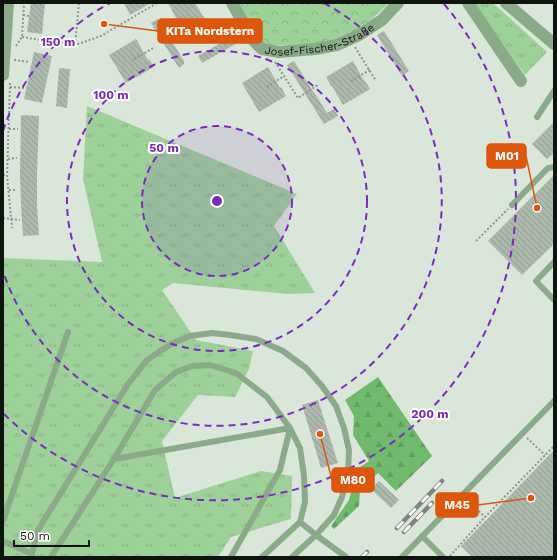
<svg xmlns="http://www.w3.org/2000/svg" width="557" height="560" font-family="'Work Sans',sans-serif">
<style>
.grass{fill:url(#grass-tufts)}
.forest{fill:url(#forest-firs)}
.park{fill:url(#park-crowns)}
.building{fill:url(#building-back-hatch)}
.lines{fill:none;stroke-linecap:round;stroke-linejoin:round}
.path{stroke:#8e968d;stroke-width:2;stroke-dasharray:2 2;stroke-linecap:butt}
.service{stroke:#8baa89;stroke-width:6}
.minor{stroke:#8baa89;stroke-width:12}
.rail-casing{stroke:#7e867e;stroke-width:4.5}
.rail{stroke:#fff;stroke-width:3;stroke-dasharray:9;stroke-linecap:butt}
.ring{fill:none;stroke:#7b2cbf;stroke-width:2;stroke-dasharray:7 5}
.labels{text-anchor:middle;stroke-width:4;stroke-linejoin:round;paint-order:stroke}
.street-label{font-size:11px;fill:#101410;stroke:#fff}
.centre{fill:#7b2cbf;stroke:#fff;stroke-width:2}
.ring-label{font-size:12px;text-anchor:middle;font-weight:bold;fill:#7b2cbf;stroke:#fff;stroke-width:4;stroke-linejoin:round;paint-order:stroke}
.leader{fill:none;stroke:#dd560c;stroke-width:1.5}
.callout-dot{fill:#dd560c;stroke:#fff;stroke-width:1.5}
.callout{fill:#dd560c;stroke:#dd560c;stroke-width:1.5}
.callout-label{font-size:12px;text-anchor:middle;font-weight:bold;fill:#fff}
</style>
<defs>
<pattern id="grass-tufts" width="24" height="20" patternUnits="userSpaceOnUse"><rect width="24" height="20" fill="#9ed099"/><path d="M3 7l-1-3M5 7V3M7 7l1-3M15 17l-1-3M17 17v-4M19 17l1-3" fill="none" stroke="#87b283"/></pattern>
<pattern id="forest-firs" width="22" height="20" patternUnits="userSpaceOnUse"><rect width="22" height="20" fill="#71b96c"/><path d="M5 1l3.5 6h-7zM16 11l3.5 6h-7z" fill="#619e5d"/></pattern>
<pattern id="park-crowns" width="20" height="18" patternUnits="userSpaceOnUse"><rect width="20" height="18" fill="#9ed099"/><path d="M2 6a3 3 0 1 1 6 0M12 15a3 3 0 1 1 6 0" fill="none" stroke="#87b283"/></pattern>
<pattern id="building-back-hatch" width="6" height="6" patternUnits="userSpaceOnUse"><rect width="6" height="6" fill="#adb8ac"/><path d="M-1 5l2 2M0 0l6 6M5-1l2 2" fill="none" stroke="#949d93"/></pattern>
</defs>
<rect width="100%" height="100%" fill="#dbe6da"/>
<!-- grass -->
<g class="grass">
<path d="M474,3H493L547,52L525,75Z"/>
<path d="M87,106L297,194L274,226L315,293L287,294L173,283L162,290L196,340L253,351L249,369L235,397L198,395L162,441L175,498L261,471L292,476L291,519L231,537L218,557H3V258L102,262L83,179Z"/>
</g>
<!-- forest -->
<path class="forest" d="M378,377L432,456L396,491L378,473L360,490L359,506L334,529L331,526L349,500L357,469L369,461L353,435L354,416L345,400Z"/>
<!-- park -->
<path class="park" d="M238,3H389C379,13 368,23 356,31C331,46 294,45 266,45L254,32Z"/>
<!-- building -->
<g class="building">
<path d="M31,3H45L42,34L27,32Z"/>
<path d="M124,3H151L130,15Z"/>
<path d="M168,3H195L214,34L192,42L188,29H182Z"/>
<path d="M158,19L184,61V64L179,68L151,23Z"/>
<path d="M384,31L409,71L402,76L377,35Z"/>
<path d="M235,35L239,42L202,63L198,56Z"/>
<path d="M136,39L148,60L149,59L154,67L126,83L109,55Z"/>
<path d="M34,52L52,56L42,103L24,99Z"/>
<path d="M294,61L314,93V92L327,113L334,109L338,116L324,124L287,65Z"/>
<path d="M353,61L364,81H365L370,89L343,105L332,86H331L326,77Z"/>
<path d="M268,67L280,88L281,87L286,96L259,112L242,83Z"/>
<path d="M59,68L70,69L67,108L56,106Z"/>
<path d="M21,115L39,116L37,175V204L39,235L23,236L21,204L20,175Z"/>
<path d="M554,122V153L547,159L532,144Z"/>
<path d="M554,175V244L522,275L488,241Z"/>
<path d="M318,400L338,463L321,468L302,405Z"/>
<path d="M554,450V557H472L461,546Z"/>
<path d="M379,481L399,500L391,508L371,489Z"/>
</g>
<g class="lines">
<!-- path -->
<g class="path">
<path d="M23,15L29,16"/>
<path d="M22,37L75,45L101,36L157,3"/>
<path d="M75,45L79,3"/>
<path d="M16,46L22,37L24,3"/>
<path d="M355,47L376,81"/>
<path d="M134,59L155,47"/>
<path d="M14,60L29,62"/>
<path d="M275,62L298,98L318,85"/>
<path d="M351,81L370,70"/>
<path d="M10,83L7,175L12,228"/>
<path d="M10,87L24,88"/>
<path d="M267,87L284,76"/>
<path d="M9,129H18"/>
<path d="M8,159L17,158"/>
<path d="M3,175H7"/>
<path d="M9,190H17"/>
<path d="M3,218L20,220"/>
<path d="M476,241L508,209"/>
<path d="M527,438L545,455"/>
<path d="M467,500L485,517"/>
<path d="M450,556L485,517L554,446"/>
</g>
<!-- service -->
<g class="service">
<path d="M537,117L554,91"/>
<path d="M512,205L548,168L554,167"/>
<path d="M554,262L536,281L554,300"/>
<path d="M114,459L290,428L280,470L231,557"/>
<path d="M3,521L68,332"/>
<path d="M422,536L443,557"/>
<path d="M3,541L32,554"/>
<path d="M32,557V554L38,530L128,384L147,360L171,344L190,336L212,333L230,335L256,339L283,351L306,368L322,386L336,406L344,428L349,450L348,473L342,497L334,515L316,535L292,557"/>
<path d="M51,557L114,459L155,390L176,372L192,366L210,365L236,373L267,397L290,428L300,448L304,476L305,502L300,522"/>
<path d="M262,557L300,522L316,535L346,557"/>
<path d="M402,557L554,401"/>
</g>
<!-- minor -->
<g class="minor">
<path id="s1" d="M232,3L253,40L262,49L279,52L315,49L337,45L359,35L382,20L398,3"/>
<path d="M468,3L521,81"/>
<path d="M506,3L554,44"/>
<path d="M3,75L8,3"/>
</g>
<defs>
<g id="rail">
<path d="M397,528L442,481"/>
<path d="M404,532L432,503"/>
<path d="M362,557L367,552"/>
</g>
</defs>
<!-- rail casing -->
<use href="#rail" class="rail-casing"/>
<!-- rail -->
<use href="#rail" class="rail"/>
</g>
<!-- distance rings -->
<circle cx="217" cy="201" r="75" fill="#7b2cbf" fill-opacity=".12"/>
<g class="ring">
<circle cx="217" cy="201" r="75"/>
<circle cx="217" cy="201" r="150"/>
<path d="M3 131A225 225 0 0 1 110 3M324 3A225 225 0 1 1 3 271"/>
<path d="M444 4A301 301 0 0 1 4 414"/>
</g>
<g class="labels">
<!-- street labels -->
<g class="street-label">
<text dy="4" stroke="none"><textPath href="#s1" startOffset="115">Josef-Fischer-Straße</textPath></text>
</g>
</g>
<circle cx="217" cy="201" r="6" class="centre"/>
<g class="ring-label">
<text x="58" y="46">150 m</text>
<text x="111" y="99">100 m</text>
<text x="164" y="152">50 m</text>
<text x="430" y="418">200 m</text>
</g>
<!-- callouts -->
<path class="leader" d="M104 24L158 31M537 208L526 156M320 434L332 480M531 498L478 505"/>
<g class="callout-dot">
<circle cx="104" cy="24" r="4"/>
<circle cx="537" cy="208" r="4"/>
<circle cx="320" cy="434" r="4"/>
<circle cx="531" cy="498" r="4"/>
</g>
<g class="callout">
<rect x="158" y="19" width="104" height="24" rx="4"/>
<rect x="487" y="144" width="39" height="24" rx="4"/>
<rect x="332" y="468" width="42" height="24" rx="4"/>
<rect x="436" y="493" width="42" height="24" rx="4"/>
</g>
<g class="callout-label">
<text x="210" y="35">KiTa Nordstern</text>
<text x="507" y="160">M01</text>
<text x="353" y="484">M80</text>
<text x="457" y="509">M45</text>
</g>
<!-- border -->
<rect width="557" height="560" fill="none" stroke="#101410" stroke-width="8"/>
<!-- scale -->
<path d="M14 540v6h75v-6" fill="none" stroke="#101410" stroke-width="2"/>
<text x="20" y="540" font-size="12" fill="#101410" stroke="#ffffff" stroke-width="3" paint-order="stroke">50 m</text>
</svg>
